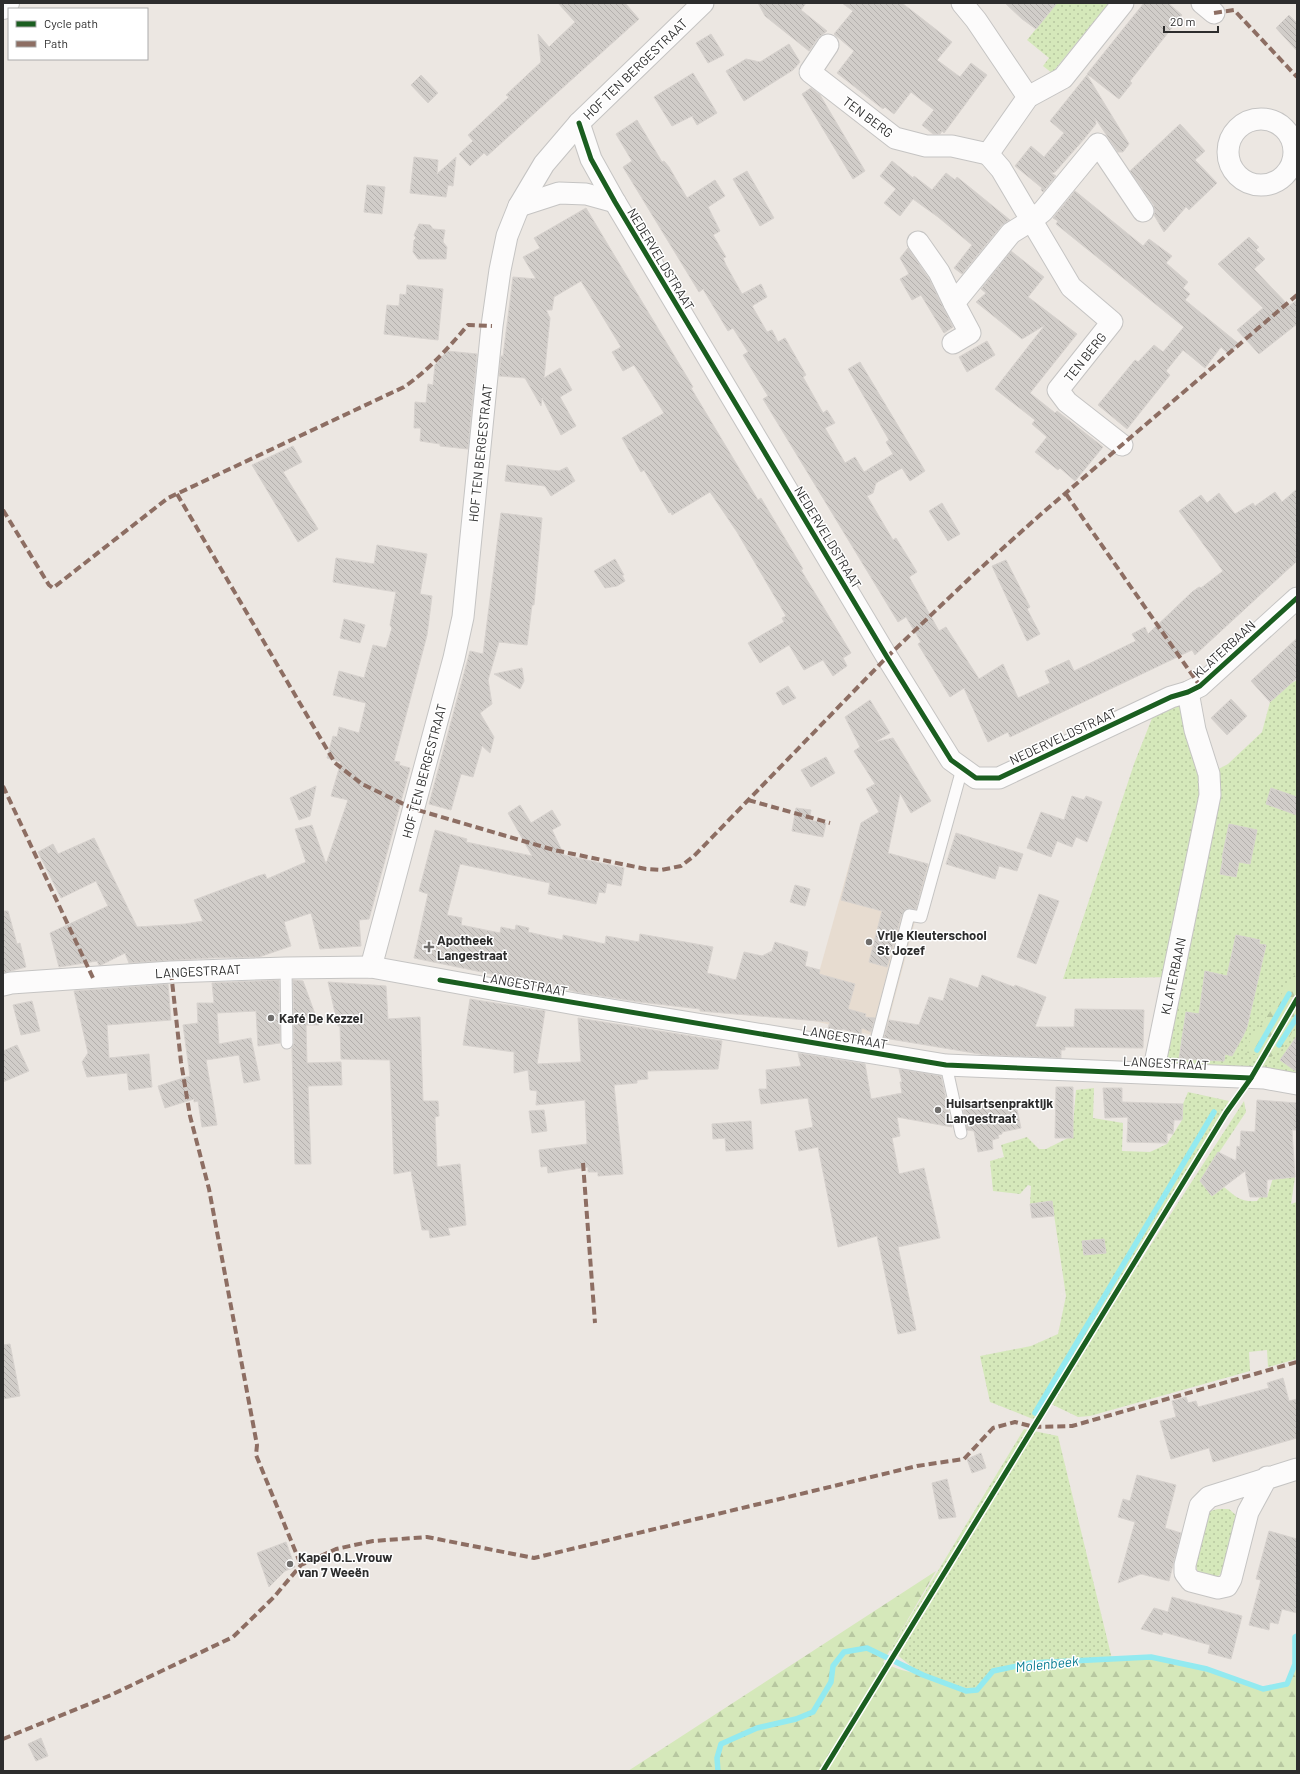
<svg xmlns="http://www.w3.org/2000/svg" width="1300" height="1774" font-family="Barlow,sans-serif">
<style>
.education{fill:#e7dcd0}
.grass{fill:url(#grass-dots)}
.forest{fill:url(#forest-firs)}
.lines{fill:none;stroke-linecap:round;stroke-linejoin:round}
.stream{stroke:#93eaf0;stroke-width:5.5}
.building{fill:url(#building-back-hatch);stroke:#d7d2ce}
.lane-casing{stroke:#c5c4c3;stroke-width:13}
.street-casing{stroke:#c5c4c3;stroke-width:23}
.secondary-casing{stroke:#c5c4c3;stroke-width:24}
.lane{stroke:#fcfbfb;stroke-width:11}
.street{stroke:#fcfbfb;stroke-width:21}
.secondary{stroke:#fcfbfb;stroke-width:22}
.quiet{stroke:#8d6e63;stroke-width:4;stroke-dasharray:8 4;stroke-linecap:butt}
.cycleway-casing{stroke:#fff;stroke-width:8}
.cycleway{stroke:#1b5e20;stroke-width:5}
.poi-dot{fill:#706e6c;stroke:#fff;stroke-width:1.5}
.labels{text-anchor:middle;stroke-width:3;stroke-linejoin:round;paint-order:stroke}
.street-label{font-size:13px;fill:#2d2d2d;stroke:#fff}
.poi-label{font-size:13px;font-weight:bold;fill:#2d2d2d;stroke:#fff;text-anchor:start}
.water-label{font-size:14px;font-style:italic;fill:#077c92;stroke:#fff}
</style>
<defs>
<pattern id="grass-dots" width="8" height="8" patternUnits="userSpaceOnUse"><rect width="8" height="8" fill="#d5e8ba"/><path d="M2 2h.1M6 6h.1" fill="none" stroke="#b7c7a0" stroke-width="1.8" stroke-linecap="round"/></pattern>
<pattern id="forest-firs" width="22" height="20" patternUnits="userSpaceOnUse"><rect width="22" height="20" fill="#d5e8ba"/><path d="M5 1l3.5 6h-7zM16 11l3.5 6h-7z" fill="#b7c7a0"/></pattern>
<pattern id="building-back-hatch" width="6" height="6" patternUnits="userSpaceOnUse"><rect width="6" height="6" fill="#d1cdc9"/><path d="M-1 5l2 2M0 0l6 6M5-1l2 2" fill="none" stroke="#b4b0ad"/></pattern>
</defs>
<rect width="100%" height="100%" fill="#ece7e2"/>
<!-- education -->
<path class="education" d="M855,844L930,865L884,1038L806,1019Z"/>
<!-- grass -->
<g class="grass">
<path d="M1057,3H1109L1052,73L1043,66L1049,58L1027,40Z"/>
<path d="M1297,680V1078L1153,1073L1173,977L1063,979L1134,764L1158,703L1188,692L1209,774L1228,764L1262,732L1270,702L1290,684Z"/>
<path d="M1094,1088L1093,1118L1123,1123L1122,1151L1150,1152L1167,1144L1182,1120L1183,1104L1188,1092L1229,1101L1062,1382L1244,1101L1246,1112L1200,1181L1212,1196L1224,1187C1236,1197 1240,1202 1257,1201L1260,1197H1267L1274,1175L1285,1178L1295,1177L1291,1204L1297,1202V1359L1268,1367L1267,1350L1249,1352L1250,1371L1090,1416L1078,1417L1049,1403L1033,1419L990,1402L980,1356L1031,1346L1058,1334L1066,1296L1052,1201L1030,1204L1031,1186L1028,1185L1020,1194L993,1191L990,1161L1004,1157L1001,1145L1027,1137L1039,1149H1046L1072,1136L1076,1090Z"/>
<path d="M1024,1429L1058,1436L1112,1659L1031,1663L993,1671L977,1690C964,1691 935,1682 923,1675C911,1668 902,1657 890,1650Z"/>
<path d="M1218,1509H1229L1237,1516L1225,1570L1217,1577L1198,1574L1194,1556L1206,1512Z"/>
</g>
<!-- forest -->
<g class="forest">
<path d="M1297,971V1024L1282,1049L1271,1057L1243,1052Z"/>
<path d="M936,1571L883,1662C896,1670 909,1671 924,1676C942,1681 958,1691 977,1690L993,1671L1031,1663L1151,1657L1207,1669L1263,1689L1287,1684L1295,1664V1637L1297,1636V1771H628Z"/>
</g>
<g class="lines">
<!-- stream -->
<g class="stream">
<path d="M1279,1045L1297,1017"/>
<path d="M1257,1050L1289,994"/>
<path d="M1035,1413L1214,1112"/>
<path d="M718,1771L717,1758L721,1744L757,1728L796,1719L813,1712L831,1682L833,1666L844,1652L867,1648L923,1675L966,1691L977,1690L993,1671L1031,1663L1151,1657L1207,1669L1263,1689L1287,1684L1295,1664V1637L1297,1636"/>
</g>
</g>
<!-- building -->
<g class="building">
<path d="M558,3H625L639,19L487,156L484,153L470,166L459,154L473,141L468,135L509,97L506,95L541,62L538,34L549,47L575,22Z"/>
<path d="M758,3H806L801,10L827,31L818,38L809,51L765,16Z"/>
<path d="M842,3H902L952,42L937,60L960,77L971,63L987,75L944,133L942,131L940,134H933L922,125L934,110L911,92L894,114L885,107L883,109L837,73L854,51L834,34L853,11Z"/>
<path d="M1005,3H1057L1036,29L1022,19Z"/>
<path d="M1144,3H1168L1182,15L1130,81L1132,83L1119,99L1087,74Z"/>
<path d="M1289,15L1297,23V51L1276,28Z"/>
<path d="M711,34L724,55L708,63L696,43Z"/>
<path d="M789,44L800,62L793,70L744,101L726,71L746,59L760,62Z"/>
<path d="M693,73L717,113L697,125L692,116L672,126L654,97Z"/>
<path d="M421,75L438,93L428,103L411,85Z"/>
<path d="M1087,75L1129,144L1123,152H1118L1095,118L1096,124L1084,139L1055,172L1051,173L1056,176L1043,192L1041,190L1042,188L1015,166L1031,146L1044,157L1064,133L1050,121Z"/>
<path d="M811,88L820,95L865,171L853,179L802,94Z"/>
<path d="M637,120L662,162L664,161L669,167L687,198L715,180L725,196L708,207L720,231L713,235L726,257L723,258L726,265L742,294L761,284L767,297L752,306L767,332L772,330L778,342L785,338L806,375L803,377L823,413L827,410L835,423L825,428L845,463L855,457L864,472L893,454L886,442L889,440L848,369L860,362L925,471L910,481L902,468L876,483L873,493L867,496L893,540L896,538L917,572L909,577L939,631L946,627L979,679L1003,664L1018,698L1050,683L1045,671L1069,660L1074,671L1136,641L1132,634L1145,627L1148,634L1192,592L1199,587L1201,588L1223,571L1179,511L1201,495L1207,503L1219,493L1235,514L1253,503L1255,506L1275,492L1282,502L1297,489V561L1195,655L1192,650L1010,737L1008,732L988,742L964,688L950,697L918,644L921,642L906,617L898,622L763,399L768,396L743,355L748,352L733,328L728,331L703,289L699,292L623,167L632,161L616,134Z"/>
<path d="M1180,124L1205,151L1195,160L1217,183L1189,210L1186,207L1164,232L1154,215L1155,210L1153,204L1130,171Z"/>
<path d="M414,157L438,160L437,174L456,157L453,186L448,185L446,197L410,193Z"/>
<path d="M892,161L913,178L914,176L932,190L946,173L955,180L957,177L1010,220L1002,225L962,274L954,268L972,245L938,217L913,199L900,216L884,203L896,189L880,176Z"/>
<path d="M747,171L774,218L760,226L733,179Z"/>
<path d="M367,185L385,187L382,214L364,212Z"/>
<path d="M1075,191L1143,246L1149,239L1172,256L1166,263L1188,282L1183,288L1190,294L1185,300L1239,344L1228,354L1221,347L1205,368L1183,350L1166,371L1170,375L1127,429L1098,405L1135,360L1138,362L1154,345L1163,352L1184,327L1056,224L1058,221L1053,218Z"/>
<path d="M586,208L693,387L691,388L758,500L761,498L803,569L801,570L851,653L843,658L847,666L833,676L823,660L804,670L789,645L760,663L748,643L784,622L782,618L786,616L737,532L710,492L672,515L671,512L669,513L644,470L641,472L622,438L664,413L634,365L623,371L612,352L621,347L581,281L554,297L552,310H546L550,318L544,378L560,368L572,390L560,397L576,426L561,435L542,398L541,406L525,378L499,376L501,356H503L513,277L536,279L523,257L540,248L534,238Z"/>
<path d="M419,224L430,225L433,229L445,230L443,242L447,247L446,259H418L413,252L414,240L416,238L414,235Z"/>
<path d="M1249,237L1259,247L1256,250L1265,259L1254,269L1289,306L1297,300V324L1259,354L1237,330L1263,308L1218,264Z"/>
<path d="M908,248L929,279L953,327L944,333L921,295L912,300L900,279L909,274L900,258Z"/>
<path d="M1011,251L1044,277L1028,297L1077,334L1030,393L1055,413L1057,411L1103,447L1075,481L1060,468L1058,470L1035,452L1047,437L1032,424L1035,420L995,389L1045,325L1022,339L976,302L986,293L981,289Z"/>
<path d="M407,285L443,289L438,340L384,334L387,305L399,306L400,294L406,295Z"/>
<path d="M987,341L995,355L967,372L959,357Z"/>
<path d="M447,351L477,354L468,449L440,446V444L420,441L421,428H414L415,402L426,403L428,384L433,385L435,365Z"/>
<path d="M293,446L302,462L283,472L318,529L298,542L252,465Z"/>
<path d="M507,465L559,471L567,467L575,481L551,496L545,486L505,481Z"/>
<path d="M942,503L960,534L948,541L929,511Z"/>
<path d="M501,513L542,518L534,605H532L527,645L499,642L488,680L492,704L480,713L494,737L490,753L482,746L473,777L461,774L451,810L429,804L470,651L483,654Z"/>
<path d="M377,545L427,554L420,594L432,596L427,635L394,761L400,762L399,765L410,768L369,919L359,920L361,946L320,949L311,913L284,922L291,946L259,957L211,958L129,963L125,953L101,965H99L97,961L59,967L50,933L108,906L96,881L61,898L38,852L53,844L58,854L94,838L137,927L185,924L203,921L194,900L258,876L265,874L267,879L306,862L295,829L312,825L326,864L348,800L331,796L341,762L327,758L333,736L337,737L339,727L359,733L366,703L333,695L339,671L364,678L373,645L386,648L392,628L390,625L396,592L333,582L336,558L374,564Z"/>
<path d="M615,559L624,575H622L625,581L617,586L605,588L594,571Z"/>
<path d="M1006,560L1030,607L1027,609L1040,634L1027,641L992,566Z"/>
<path d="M344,619L365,625L360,643L340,638Z"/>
<path d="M1297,638V678L1270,702L1251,681Z"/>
<path d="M522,668L524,681L520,689L494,674Z"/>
<path d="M788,686L796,698L783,705L776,693Z"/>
<path d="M1231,699L1247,716L1227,735L1211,718Z"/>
<path d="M870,700L890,733L875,742L893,738L931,801L911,813L900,793L888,853L928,864L916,909H906L901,917L887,967L869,962L882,911L841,900L861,823L879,812L866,789L875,784L854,751L860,747L845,717Z"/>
<path d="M826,757L835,773L811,787L801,770Z"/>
<path d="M316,786L310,816L299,820L290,798Z"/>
<path d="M1271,788L1297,797V815L1266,804Z"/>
<path d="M1072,796L1084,800L1086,796L1102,802L1087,842L1076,837L1072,847L1057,841L1051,857L1027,848L1041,812L1064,820Z"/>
<path d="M520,805L531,823L552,810L561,825L552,830L564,855L624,868L621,886L607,883L605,893L599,892L596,904L548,894L550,883L460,864L447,915L462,918L461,925L500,933L501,927L515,930L516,925L529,928L528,932L563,940V935L605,944L606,936L639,942L640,934L713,947L707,973L736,980L744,952L762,956L772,951L775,942L808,952L805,966L820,970L819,974L855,984L848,1009L866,1014L865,1017L875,1018L871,1032L862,1028L861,1034L842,1029V1031L828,1028L830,1022L700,1011V1009L640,1002L576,992L550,984L549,986L414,958L428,894L419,891L435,830L467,839L466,842L532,856L508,813Z"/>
<path d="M796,808L811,810L809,820L826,823L823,837L792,831Z"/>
<path d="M1229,824L1257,830L1250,864L1239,862L1236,877L1220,874L1223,859L1222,858Z"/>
<path d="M956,833L1023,854L1017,871L999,866L995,879L946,864Z"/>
<path d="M795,885L810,889L805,906L790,902Z"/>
<path d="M1039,894L1059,901L1036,964L1017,957Z"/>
<path d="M3,911H8L17,944L20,943L26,967L3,973Z"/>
<path d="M1236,935L1260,940L1259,944L1266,945L1247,1027L1243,1036L1232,1056L1225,1054L1224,1061L1179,1059L1186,1012L1199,1014L1205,971L1227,976Z"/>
<path d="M982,975L1014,987L1015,985L1046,997L1035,1027H1074L1075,1009L1144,1010L1143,1048L1065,1047V1050H1061V1058L986,1055L884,1038L889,1020L919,1025L929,997L943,1001L950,978L978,988Z"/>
<path d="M279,980L280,1043L258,1046L256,1011L217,1013L219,1044L251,1038L260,1080L244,1083L239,1055L206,1060L217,1125L202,1127L198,1101L194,1102V1099L165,1108L158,1086L190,1076L183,1025L198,1023L197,1003H214L212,983Z"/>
<path d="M293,980L303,981L319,1025H306L307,1063L341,1062L342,1085L308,1086L311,1164H295L292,1048L294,1043Z"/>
<path d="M328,982L386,986L388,1019L420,1017L423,1101H438L439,1116L435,1117L437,1167L460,1164L466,1225L448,1228L450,1235L430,1238L429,1230H422L411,1171L394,1174L390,1060L341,1059L340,1026H338Z"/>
<path d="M168,984L171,1020L107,1025L109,1058L149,1054L152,1087L129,1090L127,1073L87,1077L82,1062L88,1053L74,991Z"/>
<path d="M470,999L545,1011L537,1064L581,1062L578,1018L722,1041L718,1069L647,1071L648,1079L637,1080V1083L614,1085L623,1174L598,1176V1172H588V1167L548,1173L547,1166L541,1167L539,1150L587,1144L585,1100L536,1105L537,1091L530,1090L528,1070L514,1073V1052L463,1045Z"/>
<path d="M32,1001L40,1031L21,1035L13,1005Z"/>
<path d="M1297,1036V1072L1280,1060Z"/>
<path d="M17,1045L29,1071L3,1082V1051Z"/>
<path d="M798,1053L865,1064L871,1099L902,1093L900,1082H902L899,1069L941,1076L952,1127L897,1117L900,1136L892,1138L899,1174L924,1168L940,1238L898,1247L916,1330L898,1334L877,1236L838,1247L818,1147L799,1151L795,1131L813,1127L808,1098L761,1104L759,1089H767L766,1070L801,1066Z"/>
<path d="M1056,1087H1073V1138H1055Z"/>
<path d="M1103,1088H1122V1102L1183,1104L1182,1120H1174L1173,1134L1167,1133V1143L1127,1142L1128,1117L1105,1118Z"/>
<path d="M1015,1100L1021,1128L1002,1132V1134L998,1135L999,1138L992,1140L993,1149L978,1152L974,1131L967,1130L963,1110Z"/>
<path d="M1257,1100L1297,1103V1130H1292L1295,1177L1267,1180V1197H1250L1245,1171L1212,1196L1200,1181L1218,1152L1236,1161L1237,1146L1240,1147L1241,1131L1255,1132Z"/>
<path d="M544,1110L547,1131L532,1133L529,1111Z"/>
<path d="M751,1121L753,1149L726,1151L725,1138L713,1139L712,1124Z"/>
<path d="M1052,1201L1054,1216L1032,1218L1030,1204Z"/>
<path d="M1104,1239L1106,1253L1084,1255L1082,1241Z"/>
<path d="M10,1344L20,1396L3,1399V1345Z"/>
<path d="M1283,1378L1289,1401L1297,1399V1438L1213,1462L1209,1448L1171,1459L1160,1421L1176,1417L1172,1401L1186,1397L1188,1403L1196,1401L1198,1407L1269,1388L1267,1383Z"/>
<path d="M981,1453L986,1468L972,1473L967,1459Z"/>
<path d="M1137,1475L1176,1485L1165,1528L1181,1533L1169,1581L1141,1574L1118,1583L1135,1522L1118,1517L1123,1499L1130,1501Z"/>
<path d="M947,1479L956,1517L939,1519L932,1483Z"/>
<path d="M1269,1531L1297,1539V1613L1282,1609L1278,1624L1270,1622L1269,1630L1249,1625L1261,1580L1256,1579Z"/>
<path d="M286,1542L295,1567L285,1571L269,1587L257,1553Z"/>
<path d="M1172,1597L1242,1616L1231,1659L1208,1653L1210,1645L1163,1632L1162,1635L1141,1629L1154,1608L1168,1612Z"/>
<path d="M41,1738L48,1756L36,1761L28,1744Z"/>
</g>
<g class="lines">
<defs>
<g id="lane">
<path d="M286,968L287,1043"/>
<path d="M873,1052L909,915L921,917L962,769"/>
<path d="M946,1065L961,1133"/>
</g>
<g id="street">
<path d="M962,3L976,20L1028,97"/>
<path d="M1202,3L1214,13"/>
<path d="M828,45L810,72L895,138L926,146H952L988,154"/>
<circle cx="1261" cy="152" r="33"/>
<path d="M579,123L591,159L615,202L887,657L951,760L976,778H999L1171,697L1188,692L1200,686L1297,598"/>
<path d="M519,206L559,193L586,194L615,202"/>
<path d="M918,242L939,272L954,303"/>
<path d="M953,343L970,333L954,303L1011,233L1032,220L1043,211L1098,144L1143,211"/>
<path d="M1122,445L1067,402L1058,390L1112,322L1071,287L1001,169L988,154L1028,97L1063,78L1123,3"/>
<path d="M371,967L454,658L463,617L492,326L500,270L507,236L519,206L544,164L579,123L703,3"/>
<path d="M3,985L11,983L171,972L286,968L371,967L575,1004L946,1065L1264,1078L1297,1084"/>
<path d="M1153,1073L1210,795L1209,774L1195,730L1188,692"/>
<path d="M1267,1477L1248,1512L1231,1579L1227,1586L1218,1588L1191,1581L1185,1573V1565L1200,1506L1209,1497L1297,1469"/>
</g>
<path id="secondary" d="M3,8L8,3"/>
</defs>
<!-- lane casing -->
<use href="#lane" class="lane-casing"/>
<!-- street casing -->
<use href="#street" class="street-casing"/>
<!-- secondary casing -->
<use href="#secondary" class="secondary-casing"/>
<!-- lane -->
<use href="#lane" class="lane"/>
<!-- street -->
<use href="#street" class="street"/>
<!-- secondary -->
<use href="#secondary" class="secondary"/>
<!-- quiet -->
<g class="quiet">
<path d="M1214,13L1234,10L1297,77"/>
<path d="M177,494L335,763L362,784L414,809L554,850L646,869L661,870L681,866L694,856L887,657L974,574L1040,515L1297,295"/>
<path d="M1066,494L1200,686"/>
<path d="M3,510L49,585L53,588L168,498L404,387C429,370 448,348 468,325L492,326"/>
<path d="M3,786L93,978"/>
<path d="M748,800L830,823"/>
<path d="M171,972L181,1062L190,1116L209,1189L257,1445L256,1455L301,1565"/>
<path d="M583,1163L595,1323"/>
<path d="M3,1739L111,1695L233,1637L274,1597L301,1565L336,1549L373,1541L427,1537L534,1558L917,1466L964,1459L993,1428L1015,1422L1034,1427L1072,1426L1297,1362"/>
</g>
<defs>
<g id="cycleway">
<path d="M579,123L591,159L615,202L887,657L951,760L976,778H999L1171,697L1188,692L1200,686L1297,598"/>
<path d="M440,980L946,1065L1251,1078"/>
<path d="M823,1771L1226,1113L1251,1078L1297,999"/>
</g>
</defs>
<!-- cycleway casing -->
<use href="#cycleway" class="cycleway-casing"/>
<!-- cycleway -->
<use href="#cycleway" class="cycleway"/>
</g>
<!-- markers -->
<g class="poi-dot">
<circle cx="869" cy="942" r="4"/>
<path d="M427 941h4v4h4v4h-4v4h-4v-4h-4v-4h4z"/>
<circle cx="271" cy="1018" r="4"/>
<circle cx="938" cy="1110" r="4"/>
<circle cx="290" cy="1564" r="4"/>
</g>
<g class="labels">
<!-- street labels -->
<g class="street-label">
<text transform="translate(635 69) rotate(-44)" y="5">HOF TEN BERGESTRAAT</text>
<text transform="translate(868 117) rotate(37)" y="5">TEN BERG</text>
<text transform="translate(661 259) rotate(59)" y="5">NEDERVELDSTRAAT</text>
<text transform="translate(1085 357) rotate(-51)" y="5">TEN BERG</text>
<text transform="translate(480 453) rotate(-84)" y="5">HOF TEN BERGESTRAAT</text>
<text transform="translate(828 537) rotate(59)" y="5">NEDERVELDSTRAAT</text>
<text transform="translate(1224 649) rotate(-42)" y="5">KLATERBAAN</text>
<text transform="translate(1063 736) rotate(-25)" y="5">NEDERVELDSTRAAT</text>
<text transform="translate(424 771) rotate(-75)" y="5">HOF TEN BERGESTRAAT</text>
<text transform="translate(198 971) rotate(-3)" y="5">LANGESTRAAT</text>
<text transform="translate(1173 976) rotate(-78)" y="5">KLATERBAAN</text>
<text transform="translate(525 984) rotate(10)" y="5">LANGESTRAAT</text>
<text transform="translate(845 1037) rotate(10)" y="5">LANGESTRAAT</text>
<text transform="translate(1166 1063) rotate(3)" y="5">LANGESTRAAT</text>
</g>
<!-- poi labels -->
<g class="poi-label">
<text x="877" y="940">Vrije Kleuterschool<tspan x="877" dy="15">St Jozef</tspan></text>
<text x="437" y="945">Apotheek<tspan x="437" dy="15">Langestraat</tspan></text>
<text x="279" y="1023">Kafé De Kezzel</text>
<text x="946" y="1108">Huisartsenpraktijk<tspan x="946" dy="15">Langestraat</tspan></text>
<text x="298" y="1562">Kapel O.L.Vrouw<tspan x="298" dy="15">van 7 Weeën</tspan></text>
</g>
<!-- water labels -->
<g class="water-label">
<text transform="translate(1047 1664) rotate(-6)" y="5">Molenbeek</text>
</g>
</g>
<!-- border -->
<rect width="1300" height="1774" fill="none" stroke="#2d2d2d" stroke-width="8"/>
<!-- legend -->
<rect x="8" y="8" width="140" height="52" fill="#ffffff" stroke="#ababab"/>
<rect x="16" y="21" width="20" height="6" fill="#1b5e20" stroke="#ababab"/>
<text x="44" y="28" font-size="12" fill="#2d2d2d">Cycle path</text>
<rect x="16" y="41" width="20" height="6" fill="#8d6e63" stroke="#ababab"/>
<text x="44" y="48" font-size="12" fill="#2d2d2d">Path</text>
<!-- scale -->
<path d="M1164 26v6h54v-6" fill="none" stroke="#2d2d2d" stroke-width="2"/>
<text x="1170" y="26" font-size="12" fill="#2d2d2d" stroke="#ffffff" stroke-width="3" paint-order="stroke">20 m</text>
</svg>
